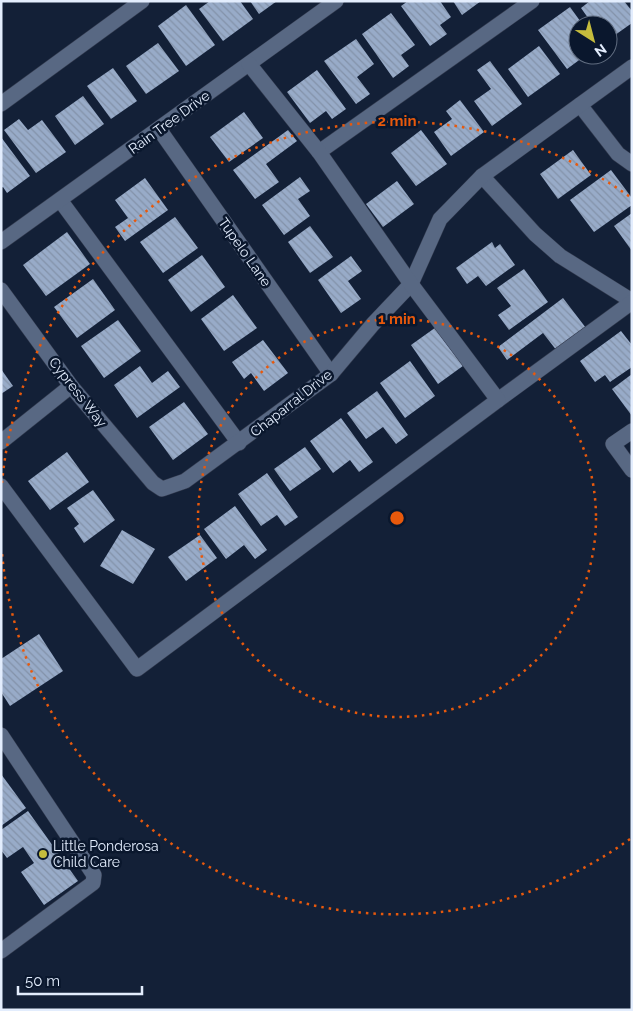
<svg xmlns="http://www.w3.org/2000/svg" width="633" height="1011" font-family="Raleway,sans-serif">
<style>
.building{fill:url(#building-back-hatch)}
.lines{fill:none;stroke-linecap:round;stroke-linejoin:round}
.minor-casing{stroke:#333b4f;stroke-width:16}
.minor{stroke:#586883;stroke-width:15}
.ring{fill:none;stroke:#e8590c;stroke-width:2.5;stroke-dasharray:2.5 5}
.poi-dot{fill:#c5bc3d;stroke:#0a172d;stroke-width:2}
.labels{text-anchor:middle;stroke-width:5;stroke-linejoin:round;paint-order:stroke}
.street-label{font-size:14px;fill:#e3edfd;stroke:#0a172d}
.poi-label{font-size:14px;fill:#e3edfd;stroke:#0a172d;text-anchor:start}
.centre{fill:#e8590c;stroke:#0a172d;stroke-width:2.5}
.ring-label{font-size:15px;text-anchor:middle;font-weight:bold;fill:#e8590c;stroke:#0a172d;stroke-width:5;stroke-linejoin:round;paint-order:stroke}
</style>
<defs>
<pattern id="building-back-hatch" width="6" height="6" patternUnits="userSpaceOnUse" patternTransform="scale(1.25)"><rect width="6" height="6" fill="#98abc8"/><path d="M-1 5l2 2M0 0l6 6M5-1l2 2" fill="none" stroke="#8392a9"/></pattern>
</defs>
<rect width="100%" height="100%" fill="#132037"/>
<!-- building -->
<g class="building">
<path d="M210,1H240L253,19L223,41L199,9Z"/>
<path d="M250,1H277L259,14Z"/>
<path d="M408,1H440L451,17L440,25L447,34L430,46L401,6Z"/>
<path d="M453,1H481L462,15Z"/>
<path d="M590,1H624L632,11V23L608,40V25H593L581,8Z"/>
<path d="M186,5L215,45L186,66L158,26Z"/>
<path d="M570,7L583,25H578V55H586L567,69L538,30Z"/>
<path d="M391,13L415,45L401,55L409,66L393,78L362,34Z"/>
<path d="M356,39L374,64L357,77L370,94L356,104L324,61Z"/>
<path d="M158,43L179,71L146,94L126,66Z"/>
<path d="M539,46L560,74L528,97L508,69Z"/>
<path d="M490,61L522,104L492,126L474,101L491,89L477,70Z"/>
<path d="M113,68L137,101L111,119L87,86Z"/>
<path d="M317,70L346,109L332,119L326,111L310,123L287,92Z"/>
<path d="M83,96L104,124L75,145L55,116Z"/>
<path d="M460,100L484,132L451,156L434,132L452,119L446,111Z"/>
<path d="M244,112L263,138L229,162L210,137Z"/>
<path d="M19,119L28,130L42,120L66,152L36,173L4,130Z"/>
<path d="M288,130L297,141L266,164L279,182L255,199L233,170Z"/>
<path d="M421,130L447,164L416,186L391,153Z"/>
<path d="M1,137L30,176L7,193L3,187L1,188Z"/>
<path d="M573,150L591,175L558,199L540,174Z"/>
<path d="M611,170L632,198V205L594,232L570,200Z"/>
<path d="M300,177L310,191L298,199L310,216L284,235L262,205Z"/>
<path d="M145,178L168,210L125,241L115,227L128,218L115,200Z"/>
<path d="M397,181L414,204L383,227L366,204Z"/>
<path d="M632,213V251L614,226Z"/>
<path d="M175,217L198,248L163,273L140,242Z"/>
<path d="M310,226L333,257L310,273L288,242Z"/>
<path d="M67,232L90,264L46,296L23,265Z"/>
<path d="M492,242L495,248L500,244L515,265L486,286L478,276L467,284L456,268Z"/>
<path d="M202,255L225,287L191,312L168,280Z"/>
<path d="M351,256L362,271L348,281L361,299L341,313L318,280Z"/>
<path d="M524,269L548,302L509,330L498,315L511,306L497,288Z"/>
<path d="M93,279L115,310L77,338L54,307Z"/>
<path d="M233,295L257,328L224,351L201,319Z"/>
<path d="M563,298L586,328L557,351L543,333L507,360L498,347Z"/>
<path d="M118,320L141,351L104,378L81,346Z"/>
<path d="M439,325L467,363L438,384L411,345Z"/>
<path d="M621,331L632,345V367L610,382L605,375L595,382L580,361Z"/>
<path d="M263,340L288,373L264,391L251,373L244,379L232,362Z"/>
<path d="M410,361L435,396L405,418L380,383Z"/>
<path d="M140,366L152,383L168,371L180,387L137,418L114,385Z"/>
<path d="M1,369L13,386L1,394Z"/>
<path d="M632,374V416L612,389Z"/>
<path d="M377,391L408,435L396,444L383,427L366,439L347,413Z"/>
<path d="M184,402L208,434L173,460L149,427Z"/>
<path d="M341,418L373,462L359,472L350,460L333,473L310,441Z"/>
<path d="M305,447L321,469L290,491L274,469Z"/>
<path d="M67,452L89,482L50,510L28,481Z"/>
<path d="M267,473L298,517L285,526L277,515L261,526L238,494Z"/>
<path d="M93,490L115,520L84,543L74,528L79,524L67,508Z"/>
<path d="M235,506L267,550L255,559L244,545L226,559L204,529Z"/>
<path d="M122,530L155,549L133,584L100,566Z"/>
<path d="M200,535L217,558L186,581L168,557Z"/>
<path d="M39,634L63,671L10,706L1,692V659Z"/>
<path d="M1,774L26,808L1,826Z"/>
<path d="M28,811L78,881L44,905L21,872L34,863L23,847L7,858L1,850V830Z"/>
</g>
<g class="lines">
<defs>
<g id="minor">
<path d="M1,104L142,1"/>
<path d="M580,105L618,154L632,164"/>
<path d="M159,129L331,374"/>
<path d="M319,152L532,1"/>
<path d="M482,176L535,234L560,256L632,301"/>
<path d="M60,200L239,443"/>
<path d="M1,242L336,1"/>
<path d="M1,290L71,386L153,483L162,489L185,481L331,374L373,324L411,284L440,219L482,176L632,67"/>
<path d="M498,400L632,302"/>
<path d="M632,431L613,444L632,470"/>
<path d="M1,442L71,386"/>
<path d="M1,486L137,669L498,400L411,284L319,152L249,64"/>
<path d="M1,735L94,875L93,883L1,951"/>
</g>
</defs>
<!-- minor casing -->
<use href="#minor" class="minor-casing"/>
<!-- minor -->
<use href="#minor" class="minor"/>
</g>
<!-- distance rings -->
<g class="ring">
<circle cx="397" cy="518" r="199"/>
<path d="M630 839A397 397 0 0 1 2 553M2 483A397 397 0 0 1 630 197"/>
</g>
<!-- markers -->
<circle class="poi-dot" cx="43" cy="854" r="5"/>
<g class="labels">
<!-- street labels -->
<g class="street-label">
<text transform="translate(169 122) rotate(-36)" y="5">Rain Tree Drive</text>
<text transform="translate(245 252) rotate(55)" y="5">Tupelo Lane</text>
<text transform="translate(78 392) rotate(52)" y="5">Cypress Way</text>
<text transform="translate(291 403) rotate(-38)" y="5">Chaparral Drive</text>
</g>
<!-- poi labels -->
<g class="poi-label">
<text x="53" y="851">Little Ponderosa<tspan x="53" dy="16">Child Care</tspan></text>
</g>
</g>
<circle cx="397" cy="518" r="8" class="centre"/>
<g class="ring-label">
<text x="397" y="126">2 min</text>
<text x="397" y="324">1 min</text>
</g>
<!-- border -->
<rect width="633" height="1011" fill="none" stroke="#e3edfd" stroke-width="5"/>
<!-- north arrow -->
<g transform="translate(593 40) rotate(144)"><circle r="24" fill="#0a172d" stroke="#616d80"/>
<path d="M0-4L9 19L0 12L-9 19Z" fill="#c5bc3d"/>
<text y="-8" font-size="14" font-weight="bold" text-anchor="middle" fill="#e3edfd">N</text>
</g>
<!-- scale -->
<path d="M18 986v8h124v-8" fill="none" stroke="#e3edfd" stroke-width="2.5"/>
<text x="25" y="986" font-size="15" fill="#e3edfd" stroke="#0a172d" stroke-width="4" paint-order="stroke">50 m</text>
</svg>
